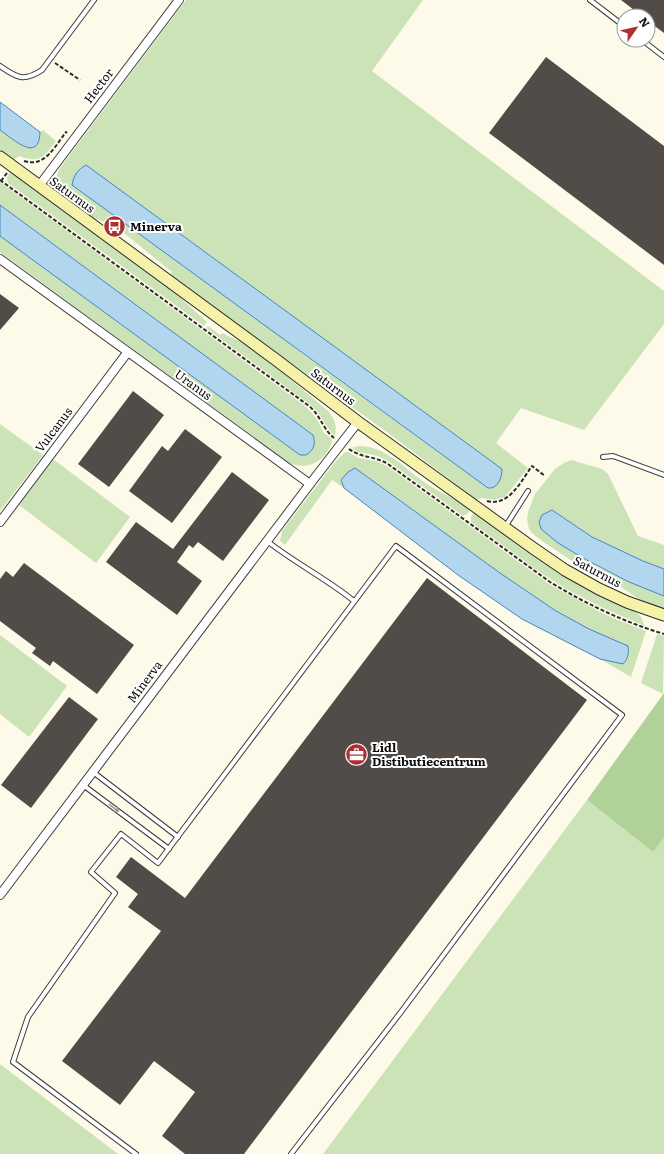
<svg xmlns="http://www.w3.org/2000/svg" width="664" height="1154" font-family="Literata,serif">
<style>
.green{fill:#cce3b7;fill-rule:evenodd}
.forest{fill:#b0d298}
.water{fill:#b3d6ef;stroke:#4187bf}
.building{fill:#524c48}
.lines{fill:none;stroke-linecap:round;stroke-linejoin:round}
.service-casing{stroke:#3d3d3d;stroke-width:6}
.minor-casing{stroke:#3d3d3d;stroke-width:10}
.secondary-casing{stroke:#2c2c2c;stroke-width:13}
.path{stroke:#2c2c2c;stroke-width:2;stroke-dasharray:4 2;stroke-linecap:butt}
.service{stroke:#fff;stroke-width:4}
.minor{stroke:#fff;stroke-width:8}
.secondary{stroke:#f7f2aa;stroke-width:11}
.oneway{stroke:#9d9d9d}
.labels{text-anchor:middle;stroke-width:4;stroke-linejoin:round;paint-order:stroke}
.street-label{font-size:12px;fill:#0a0a0a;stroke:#fff}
.poi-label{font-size:12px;font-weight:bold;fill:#0a0a0a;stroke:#fff;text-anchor:start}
</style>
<rect width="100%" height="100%" fill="#fdfae9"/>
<!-- green -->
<g class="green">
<path d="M186,0H423L372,71L664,291V324L584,430L521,408L496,443L528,468L505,497L494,500L482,498L477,500L388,433L170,275L172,272C151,256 133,239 112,224L111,226C104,221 95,219 88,215C84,212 80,209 75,205C62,195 50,186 60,168ZM86,165L502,469L492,488H488L300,352L79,169Z"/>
<path d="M0,130L26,148L40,139V132L43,130L56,141C44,157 40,164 19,156L14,160L0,150Z"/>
<path d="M10,172L173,291L207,322L204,326L8,183L7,178Z"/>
<path d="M0,182L305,406L312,413L318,421L324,433L331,438L332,441C326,463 307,471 286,462L0,252V236L300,455H306L315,442L313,435L0,205Z"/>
<path d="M208,326L220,335L222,333L243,343L265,358L328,411C335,419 337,426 335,436C325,427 322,415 312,406L206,328Z"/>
<path d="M0,424L43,455L0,511Z"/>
<path d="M358,446C385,445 406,470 427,484C441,493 457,500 471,509L467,514L463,516L388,461L378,456L358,452L352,448Z"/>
<path d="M345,452H348L359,458L376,461L387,466L549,584L602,613L618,620L646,631L631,677L600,659L623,664L589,629L556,611L500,573L355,468L341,480L344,488L332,480L285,545L280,541L282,531L335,462Z"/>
<path d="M53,459L130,517L96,563L19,505Z"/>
<path d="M571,460L602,469L608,474L638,536L664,545V569L643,561L592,537L552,510L541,529C577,559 620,579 664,596V609L646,604L621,587L575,563L542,541L532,533L529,529L527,519L528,512L535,494L555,469L564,463Z"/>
<path d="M474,512L558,572L593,593L636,612L641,617L645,626L603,608L566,589L541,573L471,522V517Z"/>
<path d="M657,634L664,636L663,694L641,683Z"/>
<path d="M0,635L67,686L29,737L0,714Z"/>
<path d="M587,800L653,852L664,838V1154H323Z"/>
<path d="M0,1064L118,1154H0Z"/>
</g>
<!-- forest -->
<path class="forest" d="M664,693V838L653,852L587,800Z"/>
<!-- water -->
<g class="water">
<path d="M0,102L40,132C39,164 13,139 0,130Z"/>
<path d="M86,165L502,469C502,478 498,489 488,488L72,185C74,175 77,170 86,165Z"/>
<path d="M0,205L313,435C316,444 314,450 306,455H300L0,236Z"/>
<path d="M355,468L500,573L556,611L589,629L628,646C629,653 628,659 623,664L600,659L522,619L458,575L344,488L341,480L348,472Z"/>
<path d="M552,510L592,537L643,561L664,569V596L629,582L583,558L558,543L541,529L539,522L542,515Z"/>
</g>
<!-- building -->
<g class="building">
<path d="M621,0H664V33L648,21V16H642Z"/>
<path d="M546,57L664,146V265L489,133Z"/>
<path d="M0,294L19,308L0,330Z"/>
<path d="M133,391L164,415L109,487L78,464Z"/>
<path d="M185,429L222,457L172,523L129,491L162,446L168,451Z"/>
<path d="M232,472L269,500L223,561L198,542L193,548L189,545L177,562L202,581L177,615L106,562L136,522L173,549Z"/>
<path d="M24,563L134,645L97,694L53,661L50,666L32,653L36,648L0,621V579L6,571L13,577Z"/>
<path d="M427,578L587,700L244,1154H185L162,1136L195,1092L154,1061L120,1105L62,1061L161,931L128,907L138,894L116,877L131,857L185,898Z"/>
<path d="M69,697L98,719L31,808L1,785Z"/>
</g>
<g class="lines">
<defs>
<g id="service">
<path d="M590,0L624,26"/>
<path d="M642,40L664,57"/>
<path d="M0,66C17,78 24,82 42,70L94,0"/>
<path d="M603,457L613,456L664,475"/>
<path d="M505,527L528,491"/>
<path d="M267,541C295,563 327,579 354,601"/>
<path d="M93,772L178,837"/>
<path d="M83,785L169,849"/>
<path d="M136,1154L13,1062L28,1017L115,893L91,872L121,834L158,863L396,546L622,715L401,1012L291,1154"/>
</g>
<g id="minor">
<path d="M39,186L179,0"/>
<path d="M0,259L310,484L358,422"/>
<path d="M0,522L127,353"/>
<path d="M0,895L310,484"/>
</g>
<path id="secondary" d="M0,157L275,359L358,422L533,548L565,570L599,589L627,602L664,615"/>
</defs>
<!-- service casing -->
<use href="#service" class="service-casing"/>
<!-- minor casing -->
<use href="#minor" class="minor-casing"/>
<!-- secondary casing -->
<use href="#secondary" class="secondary-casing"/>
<!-- path -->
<g class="path">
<path d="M55,63L80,80"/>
<path d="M24,161C45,168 55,146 66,132L67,133"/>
<path d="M0,180L309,406C321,416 322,428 334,438"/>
<path d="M1,181L7,173"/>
<path d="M349,449C361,458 375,456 388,464L550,582C586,604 624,622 664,634"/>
<path d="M487,501C509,507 521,481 532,466L545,476"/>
</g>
<!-- service -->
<use href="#service" class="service"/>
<!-- minor -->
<use href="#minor" class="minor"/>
<!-- secondary -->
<use href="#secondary" class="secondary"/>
</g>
<!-- one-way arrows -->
<defs><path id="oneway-shaft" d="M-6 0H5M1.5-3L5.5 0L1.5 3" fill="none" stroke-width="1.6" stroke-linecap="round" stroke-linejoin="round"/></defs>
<use class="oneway" href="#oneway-shaft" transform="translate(114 808) rotate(37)"/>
<!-- icons -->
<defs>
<symbol id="bus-disc" viewBox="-11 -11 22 22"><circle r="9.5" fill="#ac3031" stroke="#fff"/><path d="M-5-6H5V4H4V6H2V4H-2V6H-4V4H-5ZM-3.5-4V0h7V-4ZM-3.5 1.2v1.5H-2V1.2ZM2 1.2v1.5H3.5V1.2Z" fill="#fff"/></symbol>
<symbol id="office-disc" viewBox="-11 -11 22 22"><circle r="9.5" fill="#ac3031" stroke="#fff"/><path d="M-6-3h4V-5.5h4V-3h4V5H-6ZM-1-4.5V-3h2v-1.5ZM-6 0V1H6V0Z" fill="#fff"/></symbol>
</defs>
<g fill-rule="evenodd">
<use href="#bus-disc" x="102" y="214" width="25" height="25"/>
<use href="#office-disc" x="344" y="742" width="25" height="25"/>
</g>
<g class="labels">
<!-- street labels -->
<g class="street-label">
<text transform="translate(99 86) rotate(-53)" y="4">Hector</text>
<text transform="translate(72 195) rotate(36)" y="4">Saturnus</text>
<text transform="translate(193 385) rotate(36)" y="4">Uranus</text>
<text transform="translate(333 387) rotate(37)" y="4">Saturnus</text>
<text transform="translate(54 430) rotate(-53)" y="4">Vulcanus</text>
<text transform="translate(597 572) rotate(28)" y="4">Saturnus</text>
<text transform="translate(145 682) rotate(-53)" y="4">Minerva</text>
</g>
<!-- poi labels -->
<g class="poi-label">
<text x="130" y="231">Minerva</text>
<text x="372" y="752">Lidl<tspan x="372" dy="14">Distibutiecentrum</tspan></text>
</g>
</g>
<!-- north arrow -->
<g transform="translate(636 28) rotate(56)"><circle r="19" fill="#ffffff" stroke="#9d9d9d"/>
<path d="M0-3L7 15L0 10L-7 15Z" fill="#ac3031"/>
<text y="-6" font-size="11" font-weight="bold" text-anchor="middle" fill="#0a0a0a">N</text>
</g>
</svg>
